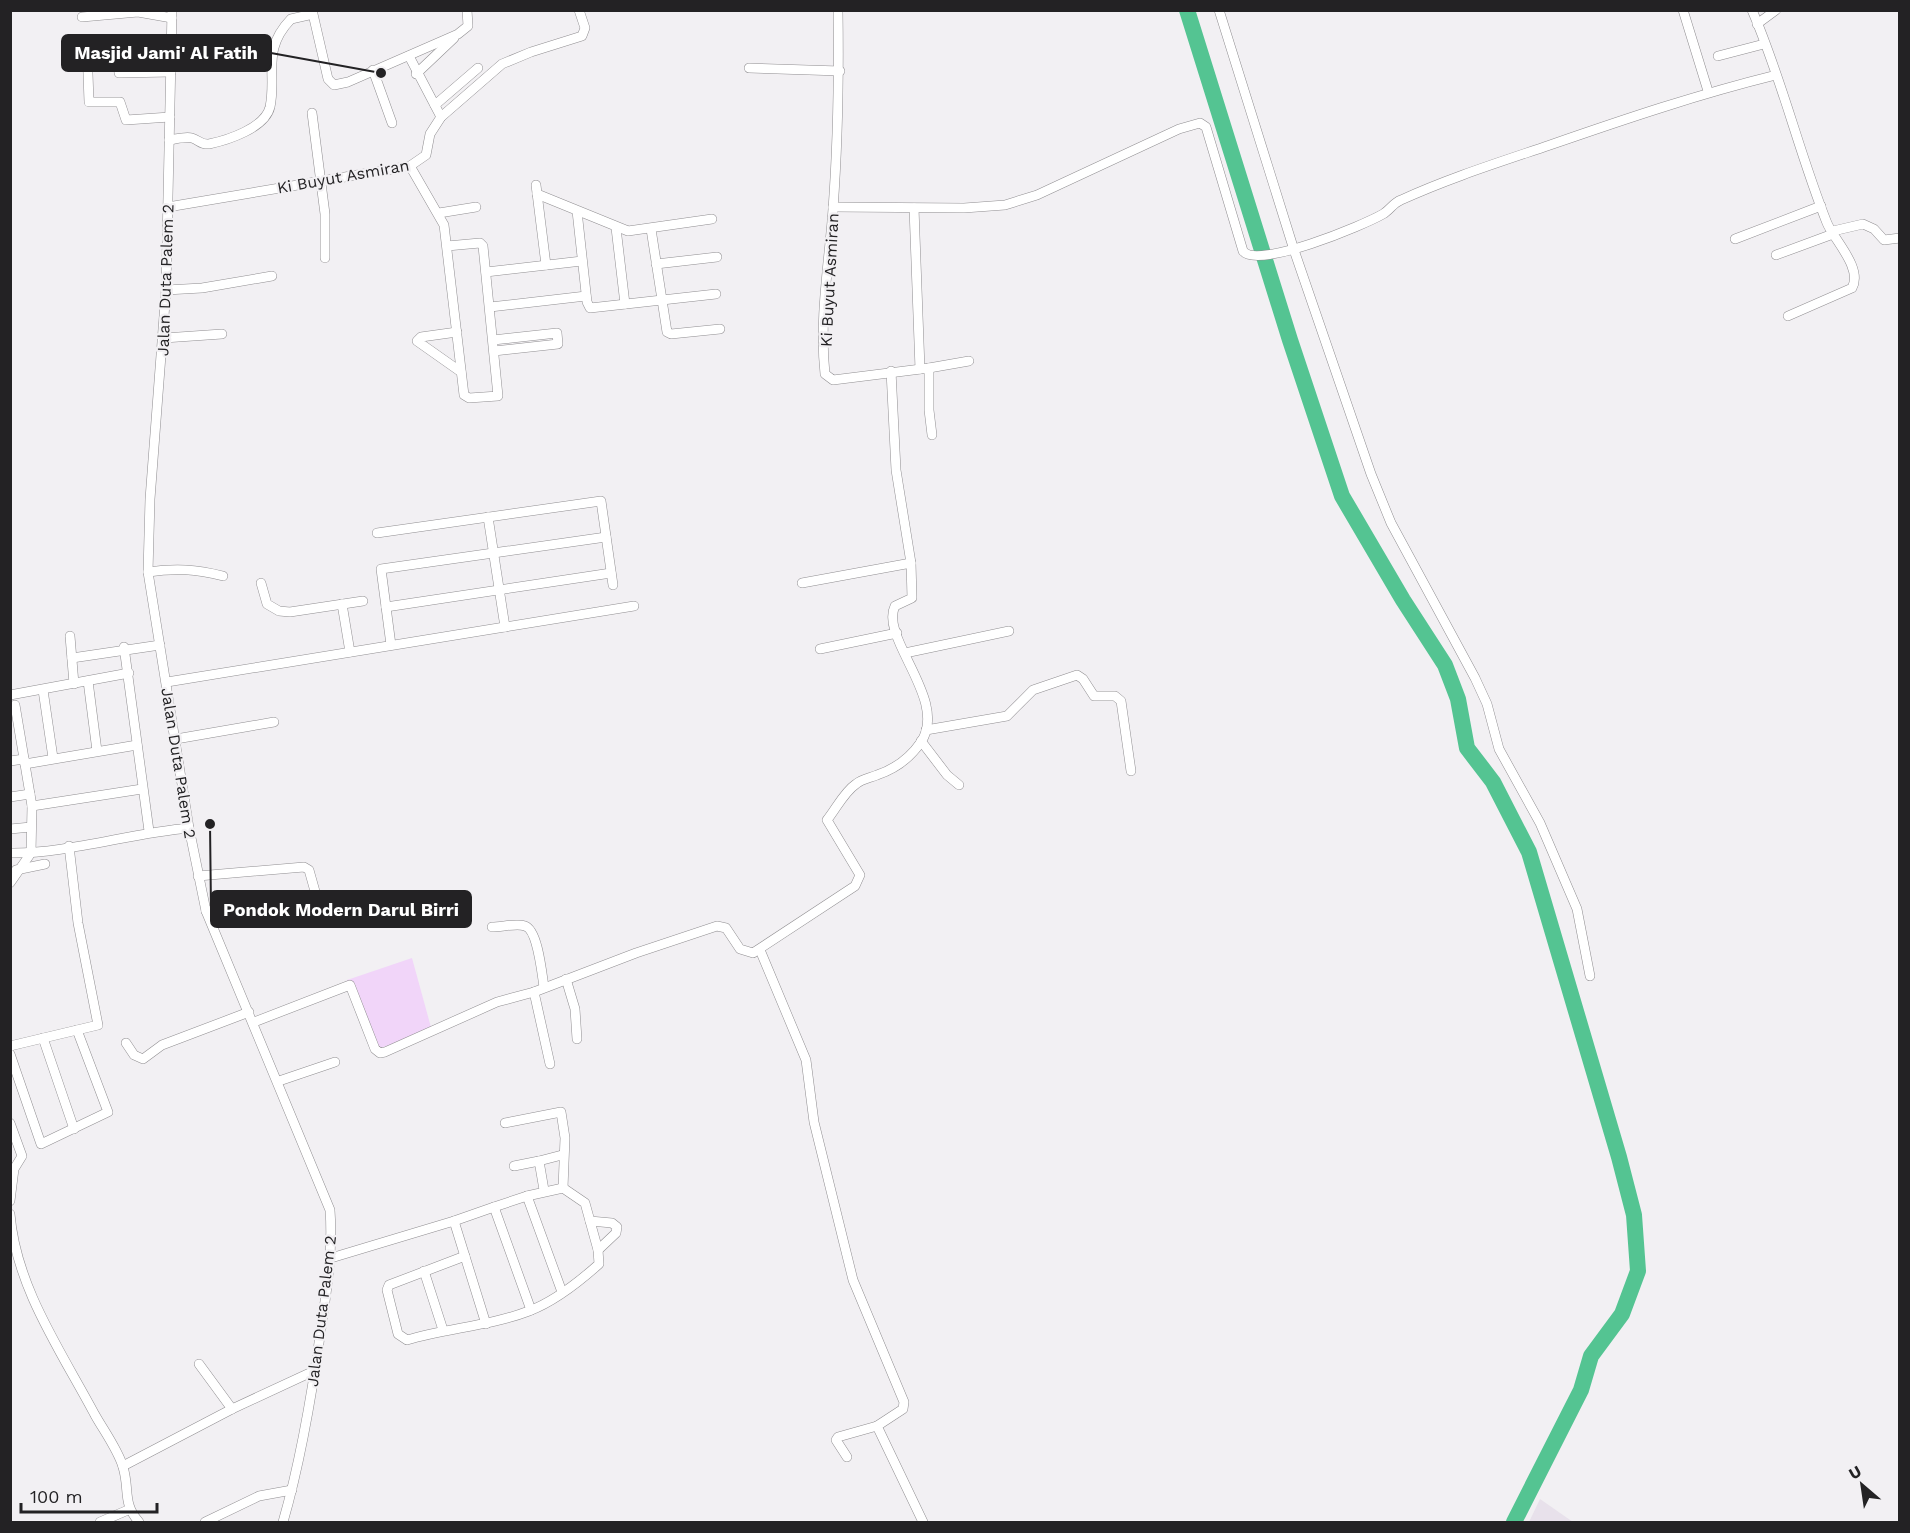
<svg xmlns="http://www.w3.org/2000/svg" width="1910" height="1533" font-family="'Work Sans',sans-serif">
<style>
.built{fill:#e8e1eb}
.green{fill:#f1d5f9}
.lines{fill:none;stroke-linecap:round;stroke-linejoin:round}
.river{stroke:#54c492;stroke-width:16}
.minor-casing{stroke:#908e91;stroke-width:10}
.minor{stroke:#fff;stroke-width:9}
.labels{text-anchor:middle;stroke-width:4.5;stroke-linejoin:round;paint-order:stroke}
.street-label{font-size:16px;fill:#232224;stroke:#f2f0f3}
.leader{fill:none;stroke:#232224;stroke-width:2}
.callout-dot{fill:#232224;stroke:#f2f0f3;stroke-width:2}
.callout{fill:#232224;stroke:#232224;stroke-width:2}
.callout-label{font-size:18px;text-anchor:middle;font-weight:bold;fill:#fff}
</style>
<rect width="100%" height="100%" fill="#f2f0f3"/>
<!-- built -->
<path class="built" d="M1540,1499L1573,1522H1529Z"/>
<!-- green -->
<path class="green" d="M412,958L432,1031L371,1051L347,980Z"/>
<g class="lines">
<!-- river -->
<path class="river" d="M1187,10L1290,340L1342,496L1403,600L1445,665L1458,699L1467,748L1493,782L1529,852L1619,1157L1634,1215L1638,1271L1622,1314L1591,1356L1581,1390L1514,1522"/>
<defs>
<g id="minor">
<path d="M172,10L166,290L150,499L148,572L189,828L206,911L330,1210C333,1250 327,1289 321,1329C312,1394 301,1460 283,1522"/>
<path d="M838,10C839,77 838,142 833,209C829,264 819,319 825,374L833,380L929,368V410L932,435"/>
<path d="M1219,10L1294,250L1371,474L1391,523L1475,678L1487,704L1499,749L1540,823L1577,909L1590,976"/>
<path d="M1683,10L1708,91"/>
<path d="M1752,10C1782,79 1799,153 1827,223C1834,240 1863,268 1852,288L1788,316"/>
<path d="M82,17L138,12L172,18"/>
<path d="M1757,24L1776,10"/>
<path d="M87,46L89,102H120L126,120L170,117"/>
<path d="M117,48L119,73L171,72"/>
<path d="M409,56L441,117"/>
<path d="M1718,56L1764,44"/>
<path d="M88,64H112"/>
<path d="M749,68L840,71"/>
<path d="M373,70L392,123"/>
<path d="M416,74L454,38"/>
<path d="M435,105L478,68"/>
<path d="M312,113L325,214V258"/>
<path d="M169,140C176,139 186,136 192,138C199,140 201,145 209,144C228,140 265,128 270,107C277,74 261,50 291,19L313,14L328,79L334,85L348,82L458,34L468,26L467,10"/>
<path d="M410,166L444,225L464,395L469,398L498,396L483,246L480,243L447,246"/>
<path d="M536,185L546,265"/>
<path d="M537,194L628,231L712,219"/>
<path d="M168,207L410,166L426,155L430,134L441,117L502,64L531,52L582,36L585,28L579,10"/>
<path d="M833,207L964,208L1005,205L1037,195L1179,129L1200,123L1206,127L1243,251C1257,270 1364,225 1383,214C1390,210 1393,203 1401,200C1449,178 1500,162 1550,145C1625,119 1699,94 1776,75"/>
<path d="M914,208L920,369"/>
<path d="M577,211L587,302L590,308L716,294"/>
<path d="M439,213L476,207"/>
<path d="M616,228L625,304"/>
<path d="M651,229L667,332L671,334L720,329"/>
<path d="M1833,231L1863,224L1874,229L1884,240L1900,238"/>
<path d="M1735,239L1821,206"/>
<path d="M1776,255L1833,234"/>
<path d="M656,264L717,257"/>
<path d="M486,272L582,261"/>
<path d="M166,290L202,288L272,276"/>
<path d="M490,307L586,296"/>
<path d="M457,332L421,337L417,341L461,372"/>
<path d="M164,338L222,334"/>
<path d="M493,340L557,333L558,344L494,351"/>
<path d="M929,368L969,361"/>
<path d="M891,371L896,470L911,563"/>
<path d="M488,517L505,627"/>
<path d="M377,533L601,501L613,585"/>
<path d="M148,572C175,568 196,569 223,576"/>
<path d="M261,583L267,604L279,611L290,612L363,601"/>
<path d="M342,604L350,652"/>
<path d="M386,607L611,573"/>
<path d="M70,636L74,684"/>
<path d="M391,645L381,569L606,537"/>
<path d="M124,647L149,831"/>
<path d="M820,649L897,633"/>
<path d="M905,653L1009,631"/>
<path d="M72,658L160,645"/>
<path d="M88,681L97,751"/>
<path d="M167,682L634,606"/>
<path d="M43,690L53,758"/>
<path d="M10,695L129,673"/>
<path d="M926,730L1007,716L1033,690L1077,675L1083,679L1094,696H1115L1121,701L1131,771"/>
<path d="M176,739L274,722"/>
<path d="M921,741L947,775L959,785"/>
<path d="M10,761L24,759"/>
<path d="M25,764L137,745"/>
<path d="M10,797L30,794"/>
<path d="M32,806L142,789"/>
<path d="M10,829L31,827"/>
<path d="M10,853C66,854 131,833 189,828"/>
<path d="M16,870L45,864"/>
<path d="M198,876L304,867L309,870L318,902"/>
<path d="M10,883L31,853L32,806L15,705"/>
<path d="M206,911L264,908L269,910L271,917"/>
<path d="M492,927C502,927 517,923 525,926C538,930 542,975 544,987"/>
<path d="M760,950L806,1060L814,1122L853,1280L904,1402L903,1409L877,1426L923,1522"/>
<path d="M566,979L575,1009L577,1039"/>
<path d="M534,992L550,1064"/>
<path d="M254,1022L350,985L375,1049L380,1053L385,1052L497,1002L534,992L636,953L717,926L726,928L740,949L753,953L855,886L860,875L827,820C836,809 844,792 856,784C862,779 870,778 877,775C895,769 910,758 921,742C949,700 879,638 895,606L912,598L911,563L802,583"/>
<path d="M43,1038L74,1129"/>
<path d="M126,1043L134,1055L143,1059L162,1045L249,1012"/>
<path d="M10,1046L98,1025L78,923L69,846"/>
<path d="M10,1054L41,1144L108,1112L77,1030"/>
<path d="M279,1081L335,1062"/>
<path d="M10,1123L22,1156L14,1169L10,1201"/>
<path d="M505,1123L561,1112L565,1138L563,1188"/>
<path d="M514,1166L539,1161"/>
<path d="M544,1190L539,1161L562,1155"/>
<path d="M494,1207L527,1196L562,1292"/>
<path d="M10,1214C16,1287 61,1351 95,1415C104,1431 118,1450 123,1467C130,1490 122,1503 139,1522"/>
<path d="M454,1221L494,1207L531,1310"/>
<path d="M590,1221L612,1223L617,1227L616,1233L598,1250"/>
<path d="M465,1256L389,1285L387,1290L398,1334L407,1340C447,1328 490,1326 529,1311C553,1302 580,1281 599,1264L598,1250L585,1203L563,1188L527,1196"/>
<path d="M331,1258L454,1221L486,1324"/>
<path d="M424,1271L443,1330"/>
<path d="M199,1364L232,1409"/>
<path d="M847,1457L836,1440L838,1437L877,1426"/>
<path d="M123,1466L232,1409L316,1370"/>
<path d="M100,1522L128,1510"/>
<path d="M205,1522L259,1496L292,1490"/>
</g>
</defs>
<!-- minor casing -->
<use href="#minor" class="minor-casing"/>
<!-- minor -->
<use href="#minor" class="minor"/>
</g>
<g class="labels">
<!-- street labels -->
<g class="street-label">
<text transform="translate(343 176) rotate(-10)" y="6">Ki Buyut Asmiran</text>
<text transform="translate(165 280) rotate(-88)" y="6">Jalan Duta Palem 2</text>
<text transform="translate(829 280) rotate(-87)" y="6">Ki Buyut Asmiran</text>
<text transform="translate(179 763) rotate(81)" y="6">Jalan Duta Palem 2</text>
<text transform="translate(321 1311) rotate(-83)" y="6">Jalan Duta Palem 2</text>
</g>
</g>
<!-- callouts -->
<path class="leader" d="M381 73L271 53M210 824L211 909"/>
<g class="callout-dot">
<circle cx="381" cy="73" r="6"/>
<circle cx="210" cy="824" r="6"/>
</g>
<g class="callout">
<rect x="62" y="35" width="209" height="36" rx="6"/>
<rect x="211" y="891" width="260" height="36" rx="6"/>
</g>
<g class="callout-label">
<text x="166" y="59">Masjid Jami' Al Fatih</text>
<text x="341" y="916">Pondok Modern Darul Birri</text>
</g>
<!-- border -->
<rect width="1910" height="1533" fill="none" stroke="#232224" stroke-width="24"/>
<!-- north arrow -->
<g transform="translate(1862 1485) rotate(331)" stroke="#f2f0f3" stroke-width="4.5" paint-order="stroke">
<path d="M0-4.5L10 22L0 15L-10 22Z" fill="#232224"/>
<text y="-9" font-size="16" font-weight="bold" text-anchor="middle" fill="#232224">U</text>
</g>
<!-- scale -->
<path d="M21 1503v9h136v-9" fill="none" stroke="#232224" stroke-width="3"/>
<text x="30" y="1503" font-size="18" fill="#232224" stroke="#f2f0f3" stroke-width="4.5" paint-order="stroke">100 m</text>
</svg>
